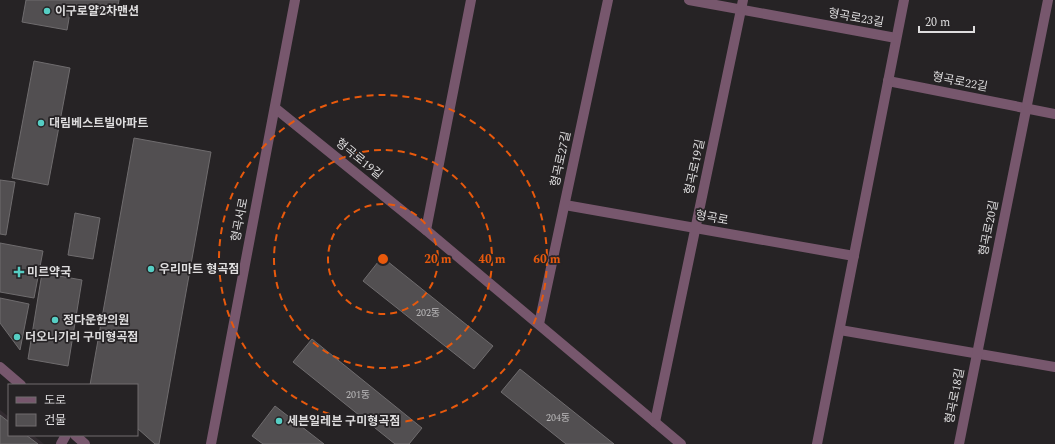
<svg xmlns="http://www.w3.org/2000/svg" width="1055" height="444" font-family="Spectral,'Noto Sans KR',serif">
<rect width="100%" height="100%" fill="#262325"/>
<!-- built -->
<path fill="#322b30" d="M0 410 9 417V435H33L44 444H0Z"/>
<!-- building -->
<g fill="#524f51" stroke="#6f6c6e">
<path d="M26 0H119L116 16 71 7 67 30 22 22Z"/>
<path d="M34 61 70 68 48 185 12 178Z"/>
<path d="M134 138 211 152 159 444H155L137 428V385H90Z"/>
<path d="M0 180 15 182 6 235 0 234Z"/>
<path d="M75 213 100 218 93 259 68 255Z"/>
<path d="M0 243 43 251 34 298 0 292Z"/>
<path d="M382 257 493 346 474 369 363 281Z"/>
<path d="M42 273 82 280 68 366 28 359Z"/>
<path d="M0 298 29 304 20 350 0 323Z"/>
<path d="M312 339 422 428 409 444H395L293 362Z"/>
<path d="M520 369 614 444H566L501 392Z"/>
<path d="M275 406 324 444H263L252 436Z"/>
<path d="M0 415 9 422V435H26L38 444H0Z"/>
</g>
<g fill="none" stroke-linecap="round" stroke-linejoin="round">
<!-- minor -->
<g stroke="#77576d" stroke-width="10">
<path d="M689 0 896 38"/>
<path d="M888 81 1055 114"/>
<path d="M275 108 426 230 681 444"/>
<path d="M565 205 854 256"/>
<path d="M426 230 471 0"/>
<path d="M539 324 608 0"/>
<path d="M840 330 1055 367"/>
<path d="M0 367 21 385"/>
<path d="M655 422 743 0"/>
<path d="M75 435 85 444"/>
<path d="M61 444 66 435"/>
<path d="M211 444 295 0"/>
<path d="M817 444 904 0"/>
<path d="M959 444 1048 0"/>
</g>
</g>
<!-- distance rings -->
<g fill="none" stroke="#e8590c" stroke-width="2" stroke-dasharray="7 5">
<circle cx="383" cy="259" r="55"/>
<circle cx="383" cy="259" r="109"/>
<circle cx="383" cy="259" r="164"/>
</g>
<!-- markers -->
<g fill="#56cec4" stroke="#262325" stroke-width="1.5">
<circle cx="47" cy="11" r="4"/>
<circle cx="41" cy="123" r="4"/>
<circle cx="151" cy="269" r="4"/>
<path d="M17 266h4v4h4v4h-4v4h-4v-4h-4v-4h4z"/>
<circle cx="55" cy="320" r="4"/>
<circle cx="17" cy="337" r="4"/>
<circle cx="279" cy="421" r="4"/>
</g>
<g text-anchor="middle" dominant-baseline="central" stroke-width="3.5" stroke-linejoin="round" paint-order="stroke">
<!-- number labels -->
<g font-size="10" fill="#bbbabb">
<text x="428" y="313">202동</text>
<text x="358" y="395">201동</text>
<text x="558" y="418">204동</text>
</g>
<!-- poi labels -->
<g font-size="12" font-weight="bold" fill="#deddde" stroke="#262325" text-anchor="start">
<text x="55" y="11">이구로얄2차맨션</text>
<text x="49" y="123">대림베스트빌아파트</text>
<text x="159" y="269">우리마트 형곡점</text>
<text x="27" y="272">미르약국</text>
<text x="63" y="320">정다운한의원</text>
<text x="25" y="337">더오니기리 구미형곡점</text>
<text x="287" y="421">세븐일레븐 구미형곡점</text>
</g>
<!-- street labels -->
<g font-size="12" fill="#deddde" stroke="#262325">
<text transform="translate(856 18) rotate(10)">형곡로23길</text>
<text transform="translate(960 82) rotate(11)">형곡로22길</text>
<text transform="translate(359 159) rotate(39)">형곡로19길</text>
<text transform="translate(561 159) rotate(-78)">형곡로27길</text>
<text transform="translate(695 167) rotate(-78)">형곡로19길</text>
<text transform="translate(712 218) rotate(10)">형곡로</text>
<text transform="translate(240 220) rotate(-79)">형곡서로</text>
<text transform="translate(989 228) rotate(-79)">형곡로20길</text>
<text transform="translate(955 396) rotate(-79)">형곡로18길</text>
</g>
</g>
<circle cx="383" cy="259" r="6" fill="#e8590c" stroke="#262325" stroke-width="2"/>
<g font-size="12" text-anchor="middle" font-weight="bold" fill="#e8590c" stroke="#262325" stroke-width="3.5" stroke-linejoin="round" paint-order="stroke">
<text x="438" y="263">20 m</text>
<text x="492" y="263">40 m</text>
<text x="547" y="263">60 m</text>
</g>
<!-- legend -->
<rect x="8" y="384" width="130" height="52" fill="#262325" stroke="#706d6f"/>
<rect x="16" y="397" width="20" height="6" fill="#77576d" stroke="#706d6f"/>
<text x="44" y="404" font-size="12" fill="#deddde">도로</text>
<rect x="16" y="414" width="20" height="12" fill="#524f51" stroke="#706d6f"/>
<text x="44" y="424" font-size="12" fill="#deddde">건물</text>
<!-- scale -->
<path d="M919 26v6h55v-6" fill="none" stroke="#deddde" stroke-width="2"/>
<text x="925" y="26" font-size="12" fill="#deddde" stroke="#262325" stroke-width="3" paint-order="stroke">20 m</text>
</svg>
